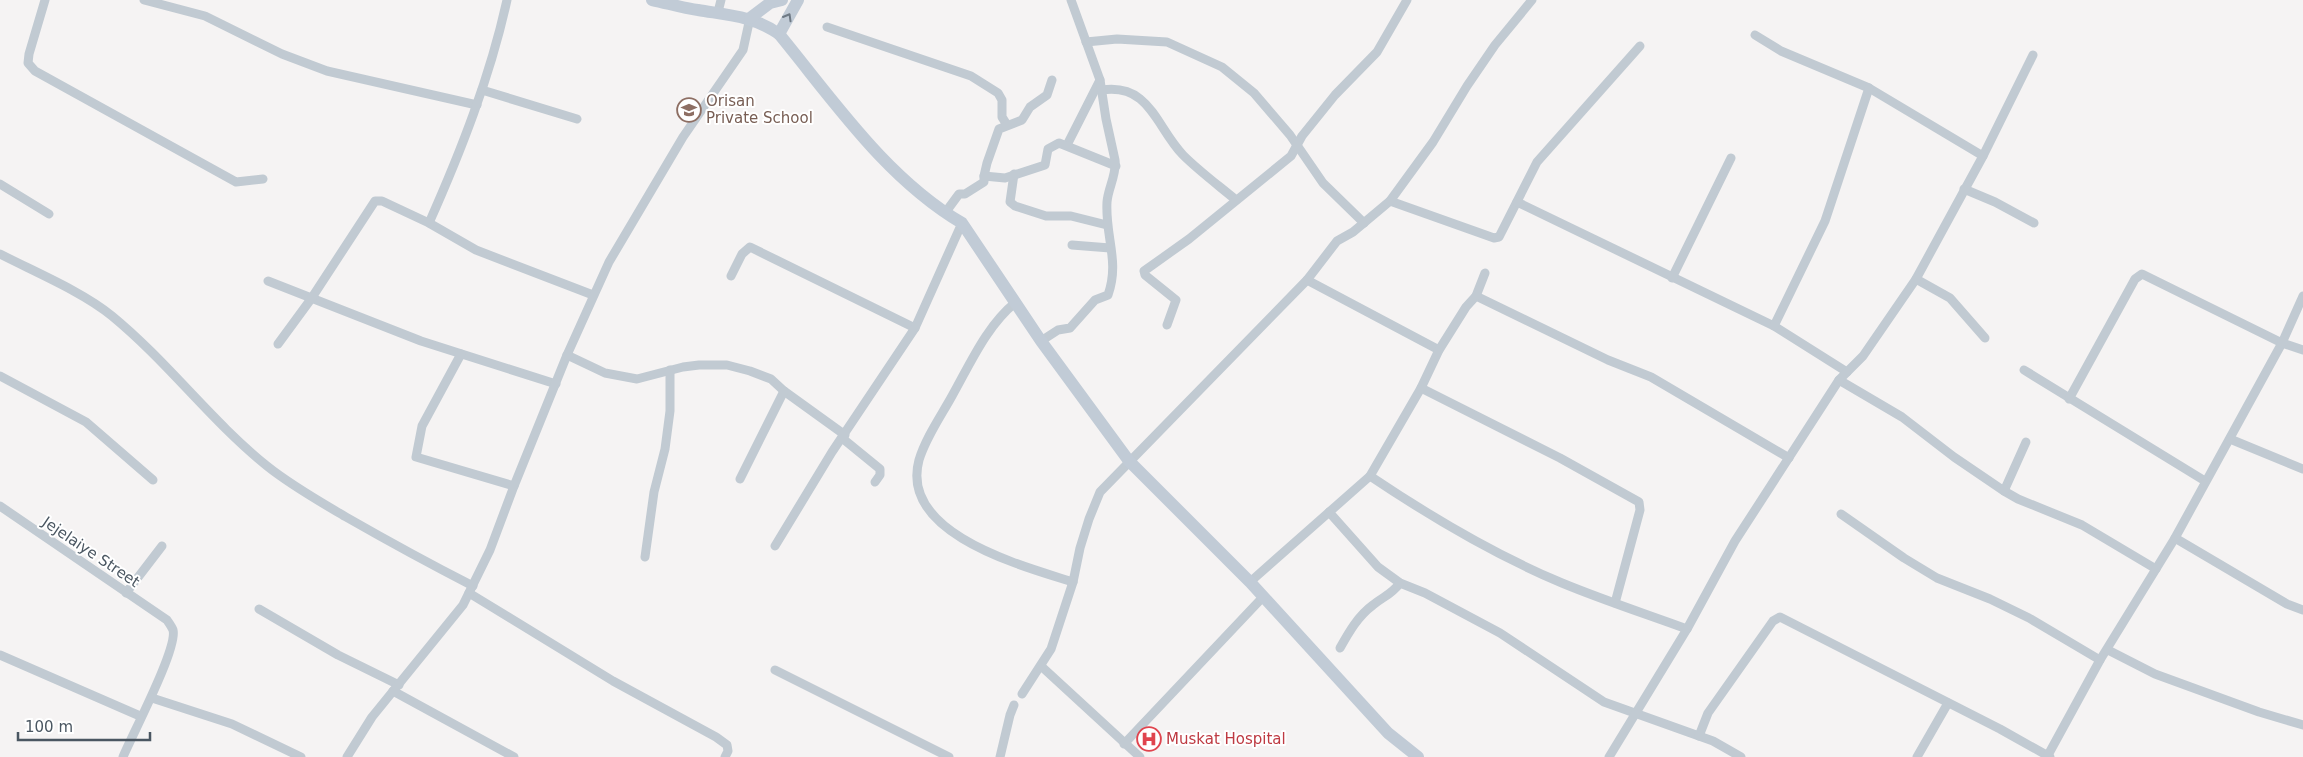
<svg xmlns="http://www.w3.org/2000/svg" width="2303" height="757" font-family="'DejaVu Sans',sans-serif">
<rect width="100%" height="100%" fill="#f5f3f3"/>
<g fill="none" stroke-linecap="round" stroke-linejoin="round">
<!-- street -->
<g stroke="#c1cad2" stroke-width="9">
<path d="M45 0 29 54 28 63 35 71 236 182 263 179"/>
<path d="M144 0 205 16 282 54 327 71 477 105"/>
<path d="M718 12 721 0"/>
<path d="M827 27 971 76 998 93 1002 100V117L1007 125"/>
<path d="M1755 35 1781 51 1869 88 1983 156"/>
<path d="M1086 42 1117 39 1167 42 1222 67 1254 93 1290 135 1323 183 1364 223"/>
<path d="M482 90 577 119"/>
<path d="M1102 90C1150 83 1156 127 1183 155 1199 171 1218 185 1236 200"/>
<path d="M1067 145 1100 80"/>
<path d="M1014 174 1010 202 1015 206 1046 216H1071L1107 225"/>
<path d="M984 176 987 163 999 129 1022 120 1030 107 1047 95 1052 80"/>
<path d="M0 184 49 214"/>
<path d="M1964 189 1995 202 2034 223"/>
<path d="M1390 201 1494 238 1499 237 1537 162 1640 46"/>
<path d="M1517 202 1774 326 1847 372"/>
<path d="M945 213 959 194H965L984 182V176L1005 178 1045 165 1048 149 1059 143 1116 166"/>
<path d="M429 223C461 151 490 77 507 0"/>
<path d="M1072 245 1110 248"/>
<path d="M0 254C35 272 83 292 112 316 168 362 211 421 267 466 292 486 319 501 346 517 388 541 430 564 473 586"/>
<path d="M731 276 742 254 750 247 915 328"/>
<path d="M1672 278 1731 158"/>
<path d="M1916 279 1950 298 1985 338"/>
<path d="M1307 280 1439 350"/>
<path d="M268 281 421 341 556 384"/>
<path d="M1476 296 1608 360 1651 377 1789 458"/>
<path d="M1016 302C987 325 970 364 952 396 941 416 926 437 919 460 899 534 1023 566 1073 582"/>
<path d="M1167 325 1176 300 1145 275 1144 271 1189 239 1291 156 1302 136 1335 95 1377 52 1407 0"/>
<path d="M1774 326 1825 221 1869 88"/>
<path d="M1041 341 1058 330 1070 328 1095 300 1108 295C1120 261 1105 237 1107 202 1108 188 1117 174 1115 160L1106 119 1100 80 1071 0"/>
<path d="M278 344 311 299 375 201H382L429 223 476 250 593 295"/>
<path d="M461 354 422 426 416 457 514 486"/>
<path d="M567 355 605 373 637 379 683 367 699 365H727L750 371 771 379 784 391 845 435"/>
<path d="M2024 370 2205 481"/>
<path d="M0 376 86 422 153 480"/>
<path d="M1839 380 1902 417 1954 457 2004 491 2018 499 2082 525 2156 569"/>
<path d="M1421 388 1560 458 1639 502 1640 510 1615 603"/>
<path d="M2069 399 2135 279 2142 274 2282 343 2303 350"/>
<path d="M842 438 880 469V475L875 482"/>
<path d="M2230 439 2303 469"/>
<path d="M1370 476C1431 517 1495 555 1562 583 1603 600 1646 614 1687 629"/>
<path d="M740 479 784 391"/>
<path d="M2004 491 2026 442"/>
<path d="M0 506 167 620C169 623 172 627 173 630 178 648 132 735 123 757"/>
<path d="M1329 512 1378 567 1400 583 1425 593 1500 633 1604 702 1699 736"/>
<path d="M1841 514 1904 558 1937 578 1990 599 2029 618 2100 660"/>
<path d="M2175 538 2287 604 2303 610"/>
<path d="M775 546 832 452 915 328 962 223"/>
<path d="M645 557 654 492 665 449 670 411V370"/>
<path d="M1250 582 1370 476 1421 388 1439 350 1466 307 1476 296 1485 273"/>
<path d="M126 593 162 546"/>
<path d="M469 593 613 681 716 737 727 745 728 751 725 757"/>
<path d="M259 609 338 655 399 685"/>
<path d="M1340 648C1349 632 1358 616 1373 605 1384 596 1391 595 1400 583"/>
<path d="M2108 650 2155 674 2259 712 2303 725"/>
<path d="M0 655 140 716"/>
<path d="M1041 666 1140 757"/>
<path d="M775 670 949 757"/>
<path d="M393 691 514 757"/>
<path d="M1022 694 1051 649 1073 582 1080 548 1089 519 1100 492 1307 280 1337 241 1353 232 1390 201 1433 142 1467 86 1495 45 1532 0"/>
<path d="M152 698 232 724 301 757"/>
<path d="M1124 744 1263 597"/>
<path d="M347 757 372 717 463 605 490 550 514 486 567 355 609 262 683 137 743 50 750 18"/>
<path d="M1000 757 1010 715 1014 705"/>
<path d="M1609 757 1687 629 1735 541 1768 490 1839 380 1863 356 1916 279 1983 156 2033 55"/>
<path d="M1741 757 1713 741 1699 736 1708 713 1773 621 1780 617 2000 729 2050 757"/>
<path d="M1917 757 1948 703"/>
<path d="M2047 757 2100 660 2175 538 2282 343 2303 296"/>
</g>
<!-- secondary -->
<g stroke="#c1cbd6" stroke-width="12">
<path d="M652 0C667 3 682 8 698 10 727 15 754 16 779 34 834 101 886 178 962 223L1041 341 1129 461 1250 582 1388 733 1418 757"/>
<path d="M750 18 770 3 782 0"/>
<path d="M779 34 798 0"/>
</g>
</g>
<!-- one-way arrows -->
<defs><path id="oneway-chevron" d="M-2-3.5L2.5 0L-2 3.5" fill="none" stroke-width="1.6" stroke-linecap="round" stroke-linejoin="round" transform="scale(1.25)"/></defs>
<use stroke="#6e7984" href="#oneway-chevron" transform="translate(788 17) rotate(-60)"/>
<!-- icons -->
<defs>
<g id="school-ring" transform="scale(1.25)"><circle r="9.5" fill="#fff" stroke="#8d6e63" stroke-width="1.5"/><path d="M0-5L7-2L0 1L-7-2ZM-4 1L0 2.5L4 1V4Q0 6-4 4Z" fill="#8d6e63"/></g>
<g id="hospital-ring" transform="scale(1.25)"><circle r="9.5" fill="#fff" stroke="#e0444e" stroke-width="1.5"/><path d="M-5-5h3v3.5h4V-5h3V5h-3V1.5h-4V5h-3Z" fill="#e0444e"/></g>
</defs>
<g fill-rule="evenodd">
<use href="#school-ring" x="689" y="110"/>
<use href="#hospital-ring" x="1149" y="739"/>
</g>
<g text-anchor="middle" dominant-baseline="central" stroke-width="4" stroke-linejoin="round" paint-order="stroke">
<!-- education labels -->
<g font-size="15" fill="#785e54" stroke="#fff" text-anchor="start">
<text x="706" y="101">Orisan<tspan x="706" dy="17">Private School</tspan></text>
</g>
<!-- street labels -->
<g font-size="15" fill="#4a5661" stroke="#fff">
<text transform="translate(91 552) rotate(34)">Jejelaiye Street</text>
</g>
<!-- health labels -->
<g font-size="15" fill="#be3a42" stroke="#fff" text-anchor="start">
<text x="1166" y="739">Muskat Hospital</text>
</g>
</g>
<!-- scale -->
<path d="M18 732v8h132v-8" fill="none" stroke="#4a5661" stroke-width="2.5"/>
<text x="25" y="732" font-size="15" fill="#4a5661" stroke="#ffffff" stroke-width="4" paint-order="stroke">100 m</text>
</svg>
